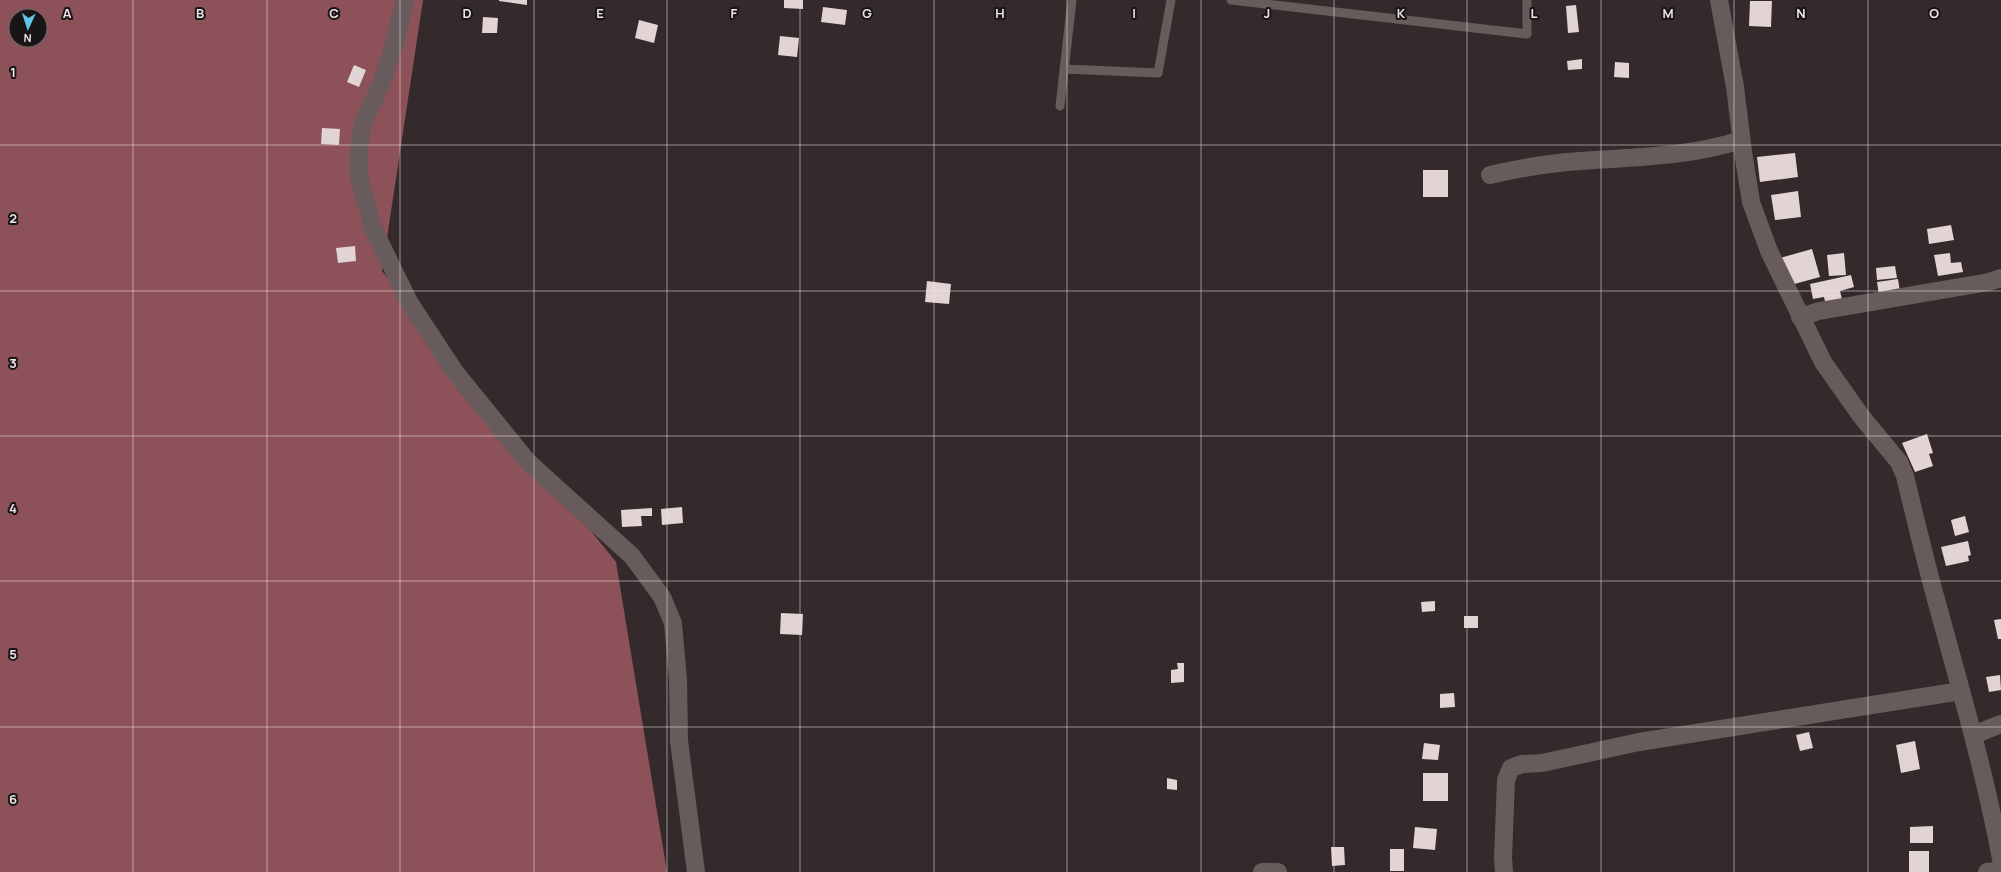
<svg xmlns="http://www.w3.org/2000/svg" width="2001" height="872" font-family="Manrope,sans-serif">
<rect width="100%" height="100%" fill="#352a2b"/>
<!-- forest -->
<path fill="#8d515a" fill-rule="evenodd" d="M0 0H423L382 271 616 562 667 872H0ZM16 16H40V40H16Z"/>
<!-- building -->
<g fill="#e2d3d4">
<path d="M499 0H527V5L499 1Z"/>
<path d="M784 0H803V9L784 8Z"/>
<path d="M1750 1H1772L1771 27 1749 26Z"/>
<path d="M1576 5 1579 32 1568 33 1566 6Z"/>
<path d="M823 7 847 10 845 25 821 22Z"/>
<path d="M483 17 498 18 497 33H482Z"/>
<path d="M639 20 658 25 654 43 635 38Z"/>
<path d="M780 36 799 38 797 57 778 55Z"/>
<path d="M1582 59V69L1568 70 1567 61Z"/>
<path d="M1615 62 1629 63V78L1614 77Z"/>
<path d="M354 65 366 70 359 87 347 82Z"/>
<path d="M322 128 340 129 339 145 321 144Z"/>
<path d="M1795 153 1798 177 1760 182 1757 157Z"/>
<rect x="1423" y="170" width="25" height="27"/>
<path d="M1798 191 1801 217 1775 220 1771 195Z"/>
<path d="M1951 225 1954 240 1929 244 1927 229Z"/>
<path d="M355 246 356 261 338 263 336 248Z"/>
<path d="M1812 249 1820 277 1787 286 1780 258Z"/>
<path d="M1844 253 1846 275 1829 276 1827 255Z"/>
<path d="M1950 253 1951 263 1961 262 1963 272 1938 276 1934 255Z"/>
<path d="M1895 266 1897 278 1877 280 1876 268Z"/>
<path d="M1851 275 1854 287 1840 291 1843 303 1826 306 1824 297 1813 299 1810 284Z"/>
<path d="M1898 279 1900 292 1879 295 1877 282Z"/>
<path d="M927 281 951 284 949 304 925 302Z"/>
<path d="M1927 434 1933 453 1929 454 1933 466 1915 472 1902 443Z"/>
<path d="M682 507 683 523 662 525 661 509Z"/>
<path d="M652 508V516H641L642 526 622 527 621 510Z"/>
<path d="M1965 516 1969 532 1955 536 1951 520Z"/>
<path d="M1968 541 1971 555 1968 556 1969 561 1946 566 1941 547Z"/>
<path d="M1435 601V611L1422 612 1421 602Z"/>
<path d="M781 613 803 614 802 635 780 634Z"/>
<rect x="1464" y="616" width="14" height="12"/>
<path d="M2001 619V639H1998L1994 620Z"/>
<path d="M1177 663H1184V682L1171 683V670L1178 669Z"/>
<path d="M2000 675 2001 690 1989 692 1986 677Z"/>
<path d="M1454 693 1455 707 1440 708V694Z"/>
<path d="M1809 732 1813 748 1800 751 1796 735Z"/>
<path d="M1915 741 1920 769 1901 773 1896 745Z"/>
<path d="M1424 743 1440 745 1438 760 1422 759Z"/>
<rect x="1423" y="773" width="25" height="28"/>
<path d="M1167 778 1177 780V790L1167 789Z"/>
<path d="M1933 826V843H1910V827Z"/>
<path d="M1415 827 1437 829 1435 850 1413 848Z"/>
<path d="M1331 847H1344L1345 865 1332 866Z"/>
<rect x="1390" y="849" width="14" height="22"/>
<rect x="1909" y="851" width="20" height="21"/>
</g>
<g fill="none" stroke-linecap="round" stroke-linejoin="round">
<!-- service -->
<g stroke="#685b5c" stroke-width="9">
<path d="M1231 0 1527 34V0"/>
<path d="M1064 69 1158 73 1171 0"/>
<path d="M1060 106 1072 0"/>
</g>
<!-- minor -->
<g stroke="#685b5c" stroke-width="18">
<path d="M405 0 395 42 382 82 363 124 359 148V177L373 228 409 302 455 372 528 462 632 556 662 597 673 623 678 680 679 741 696 872"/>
<path d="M1719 0 1735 87 1743 152 1751 202 1769 251 1823 362 1861 416 1899 462 1905 476C1915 518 1925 560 1937 603 1960 688 1985 772 2001 859"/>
<path d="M1490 175C1520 168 1550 163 1581 161 1635 157 1689 157 1741 140"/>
<path d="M1800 317 1819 311 1989 282 2001 278"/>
<path d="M1973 735 2001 724"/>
<path d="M1262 872H1278"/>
<path d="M1504 872 1503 858 1506 780 1511 768 1522 764 1542 763 1639 742 1961 691"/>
<path d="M1987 872 1996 871 2001 868"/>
</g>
</g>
<!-- grid -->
<path fill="none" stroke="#ece5e5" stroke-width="1" stroke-opacity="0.55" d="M133 0V872M267 0V872M400 0V872M534 0V872M667 0V872M800 0V872M934 0V872M1067 0V872M1201 0V872M1334 0V872M1467 0V872M1601 0V872M1734 0V872M1868 0V872M0 145H2001M0 291H2001M0 436H2001M0 581H2001M0 727H2001"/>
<g font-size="13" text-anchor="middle" font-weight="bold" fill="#ece5e5" stroke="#191415" stroke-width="4" stroke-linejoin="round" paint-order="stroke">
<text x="67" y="18">A</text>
<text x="200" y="18">B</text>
<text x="334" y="18">C</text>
<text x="467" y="18">D</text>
<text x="600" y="18">E</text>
<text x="734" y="18">F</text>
<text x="867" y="18">G</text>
<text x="1000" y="18">H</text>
<text x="1134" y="18">I</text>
<text x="1267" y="18">J</text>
<text x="1401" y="18">K</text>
<text x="1534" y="18">L</text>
<text x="1668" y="18">M</text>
<text x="1801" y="18">N</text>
<text x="1934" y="18">O</text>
<text x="13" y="77">1</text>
<text x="13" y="223">2</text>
<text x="13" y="368">3</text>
<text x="13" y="513">4</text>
<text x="13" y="659">5</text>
<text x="13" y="804">6</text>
</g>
<!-- north arrow -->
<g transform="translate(28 28) rotate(183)"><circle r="19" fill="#191415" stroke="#6d6868"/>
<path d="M0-3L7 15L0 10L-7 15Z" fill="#5cc7e8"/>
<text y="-6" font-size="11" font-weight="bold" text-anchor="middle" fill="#ece5e5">N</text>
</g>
</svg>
